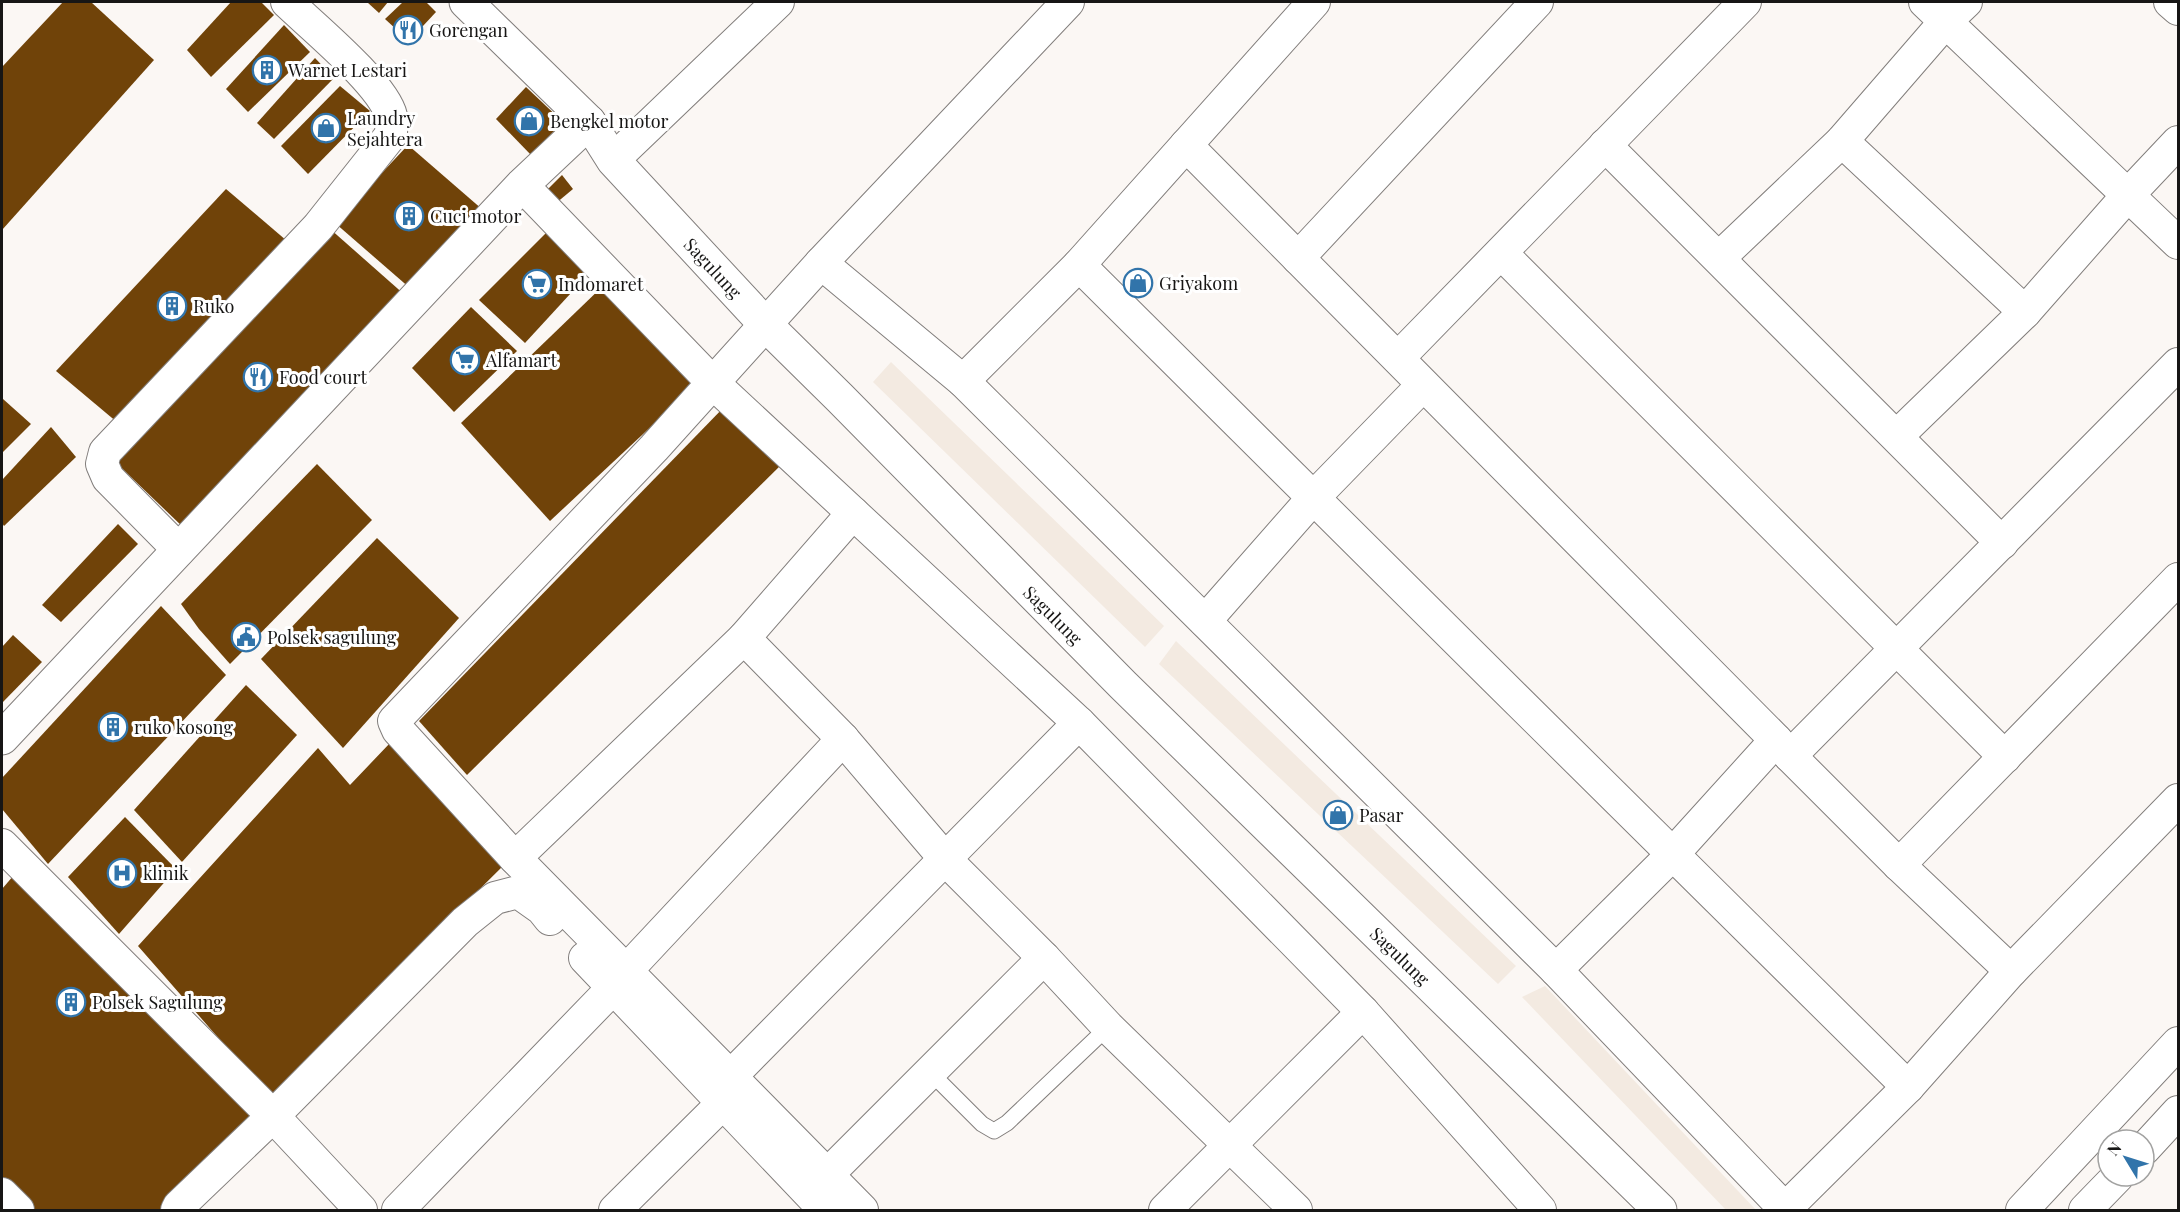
<svg xmlns="http://www.w3.org/2000/svg" width="2180" height="1212" font-family="'Playfair Display',serif">
<rect width="100%" height="100%" fill="#fbf7f4"/>
<!-- built -->
<g fill="#f3eae1">
<path d="M891 362 1164 626 1145 647 873 382Z"/>
<path d="M1176 641 1516 966 1498 984 1159 664Z"/>
<path d="M1545 986 1756 1210H1726L1522 997Z"/>
</g>
<!-- building -->
<g fill="#704309">
<path d="M63 2H91L154 60 2 230V67Z"/>
<path d="M231 2H261L274 15 211 77 187 50Z"/>
<path d="M367 2H388L379 13Z"/>
<path d="M403 2H426L436 12 409 41 385 19Z"/>
<path d="M284 25 310 52 248 112 226 89Z"/>
<path d="M315 58 334 78 274 139 257 123Z"/>
<path d="M340 86 370 111 308 174 281 146Z"/>
<path d="M526 87 563 122 531 155 496 119Z"/>
<path d="M408 145 483 210 411 289 335 223Z"/>
<path d="M562 175 573 189 555 204 544 193Z"/>
<path d="M226 189 287 241 118 423 56 371Z"/>
<path d="M554 225 594 268 525 343 479 300Z"/>
<path d="M329 228 406 296 185 529 110 457Z"/>
<path d="M606 283 702 379 550 521 461 423Z"/>
<path d="M471 307 517 351 454 412 412 368Z"/>
<path d="M3 399 31 424 2 453V401Z"/>
<path d="M727 404 784 462 467 775 419 721Z"/>
<path d="M51 427 76 457 4 526 2 523V480Z"/>
<path d="M317 464 372 520 230 664 199 629 181 604Z"/>
<path d="M118 524 138 544 61 622 42 605Z"/>
<path d="M377 538 459 618 343 748 261 659Z"/>
<path d="M161 606 226 675 48 864 2 809V778Z"/>
<path d="M13 635 42 662 2 703V647Z"/>
<path d="M246 685 297 735 182 862 134 810Z"/>
<path d="M390 743 505 864 270 1097 138 946 318 748 350 785Z"/>
<path d="M125 817 176 869 119 934 68 877Z"/>
<path d="M14 875 254 1115 162 1210H34L2 1176V889Z"/>
</g>
<g fill="none" stroke-linecap="round" stroke-linejoin="round">
<!-- lane casing -->
<g stroke="#827e7c" stroke-width="17">
<path id="lane" d="M929 1071 982 1124 994 1131 1007 1123 1108 1027"/>
</g>
<!-- street casing -->
<g stroke="#827e7c" stroke-width="34">
<g id="street">
<path d="M1925 2 2178 243"/>
<path d="M2170 2 2178 9"/>
<path d="M1842 141 2025 312"/>
<path d="M1186 145 1776 740 1790 756 1899 865 2011 971"/>
<path d="M1605 145 2002 543"/>
<path d="M613 160 778 2"/>
<path d="M522 185 713 383 1079 723 1363 1012 1540 1210"/>
<path d="M1501 253 2005 757"/>
<path d="M1298 258 1537 2"/>
<path d="M1719 258 1842 141 1946 21 1966 2"/>
<path d="M821 263 963 381 1556 970 1786 1210"/>
<path d="M1079 265C1356 538 1630 815 1908 1087"/>
<path d="M1398 358 1745 2"/>
<path d="M963 381 1079 265 1314 2"/>
<path d="M1897 436 2025 312 2128 195 2178 142"/>
<path d="M179 550 108 478 102 464 105 452 318 227 391 135C391 129 392 122 391 116 384 85 312 26 287 2"/>
<path d="M1205 621 1314 497 1423 385"/>
<path d="M744 638 843 739 946 860 1044 958 1108 1027 1296 1210"/>
<path d="M1790 756 2178 364"/>
<path d="M2 845 273 1116 361 1210"/>
<path d="M515 858 744 638 853 513"/>
<path d="M1899 865 2178 579"/>
<path d="M585 958 825 1210"/>
<path d="M1556 970 1671 856 1776 740"/>
<path d="M626 971 843 739"/>
<path d="M730 1077 1079 723"/>
<path d="M2144 1149 2178 1112"/>
<path d="M827 1175 1044 958"/>
<path d="M2 1194 18 1210"/>
<path d="M1785 1209 1908 1087 2011 971 2178 800"/>
<path d="M177 1210 179 1206 273 1116 465 922 495 898 518 892 542 909 550 919"/>
<path d="M398 1210 612 989"/>
<path d="M615 1210 723 1103"/>
<path d="M862 1210 515 858 398 730 394 721 654 448 821 263 1068 2"/>
<path d="M1165 1210 1363 1012"/>
<path d="M2022 1210 2178 1043"/>
<path d="M2085 1210 2118 1176"/>
</g>
</g>
<!-- secondary casing -->
<g stroke="#827e7c" stroke-width="35">
<g id="secondary">
<path d="M466 2 589 122 613 160 766 325 840 398 1123 685 1660 1210"/>
<path d="M2 738 522 185 589 122"/>
</g>
</g>
<!-- lane -->
<use href="#lane" stroke="#fff" stroke-width="15"/>
<!-- street -->
<use href="#street" stroke="#fff" stroke-width="32"/>
<!-- secondary -->
<use href="#secondary" stroke="#fff" stroke-width="33"/>
</g>
<!-- icons -->
<defs>
<g id="restaurant-ring" transform="scale(1.5)"><circle r="9.5" fill="#fff" stroke="#3174aa" stroke-width="1.5"/><path d="M-5-6h1v4h1v-4h1v4h1v-4h1v5L-1.5 .5V6h-2V.5L-5-1ZM5-6V6H3V1.5H1.5Q1.5-4 5-6Z" fill="#3174aa"/></g>
<g id="building-ring" transform="scale(1.5)"><circle r="9.5" fill="#fff" stroke="#3174aa" stroke-width="1.5"/><path d="M-4-6H4V6H1V3H-1V6H-4ZM-2.5-4.3h1.7v1.8h-1.7ZM.8-4.3h1.7v1.8H.8ZM-2.5-1h1.7V.8h-1.7ZM.8-1h1.7V.8H.8Z" fill="#3174aa"/></g>
<g id="shop-ring" transform="scale(1.5)"><circle r="9.5" fill="#fff" stroke="#3174aa" stroke-width="1.5"/><path d="M-5-2.5h2.3a2.7 3.5 0 0 1 5.4 0H5L5.5 6h-11ZM-1.5-2.5h3a1.5 2.3 0 0 0-3 0Z" fill="#3174aa"/></g>
<g id="supermarket-ring" transform="scale(1.5)"><circle r="9.5" fill="#fff" stroke="#3174aa" stroke-width="1.5"/><path d="M-6-5.5h2.5l.6 2H6L4.5 2H-2.5L-4.4-4H-6ZM-1.5 3.2a1.3 1.3 0 1 0 .1 0ZM3 3.2a1.3 1.3 0 1 0 .1 0Z" fill="#3174aa"/></g>
<g id="civic-ring" transform="scale(1.5)"><circle r="9.5" fill="#fff" stroke="#3174aa" stroke-width="1.5"/><path d="M-.6-6.5H3V-4.5H.6V-3L4-1V1h2V6H-6V1h2V-1L-.6-3ZM-1.2 2.5V6h2.4V2.5Z" fill="#3174aa"/></g>
<g id="hospital-ring" transform="scale(1.5)"><circle r="9.5" fill="#fff" stroke="#3174aa" stroke-width="1.5"/><path d="M-5-5h3v3.5h4V-5h3V5h-3V1.5h-4V5h-3Z" fill="#3174aa"/></g>
</defs>
<g fill-rule="evenodd">
<use href="#restaurant-ring" x="408" y="30"/>
<use href="#building-ring" x="267" y="70"/>
<use href="#shop-ring" x="529" y="121"/>
<use href="#shop-ring" x="326" y="128"/>
<use href="#building-ring" x="409" y="216"/>
<use href="#shop-ring" x="1138" y="283"/>
<use href="#supermarket-ring" x="537" y="284"/>
<use href="#building-ring" x="172" y="306"/>
<use href="#supermarket-ring" x="465" y="360"/>
<use href="#restaurant-ring" x="258" y="377"/>
<use href="#civic-ring" x="246" y="637"/>
<use href="#building-ring" x="113" y="727"/>
<use href="#shop-ring" x="1338" y="815"/>
<use href="#hospital-ring" x="122" y="873"/>
<use href="#building-ring" x="71" y="1002"/>
</g>
<g text-anchor="middle" dominant-baseline="central" stroke-width="6" stroke-linejoin="round" paint-order="stroke">
<!-- poi labels -->
<g font-size="18" fill="#171615" stroke="#fff" text-anchor="start">
<text x="429" y="30">Gorengan</text>
<text x="288" y="70">Warnet Lestari</text>
<text x="347" y="118">Laundry<tspan x="347" dy="21">Sejahtera</tspan></text>
<text x="550" y="121">Bengkel motor</text>
<text x="430" y="216">Cuci motor</text>
<text x="1159" y="283">Griyakom</text>
<text x="558" y="284">Indomaret</text>
<text x="193" y="306">Ruko</text>
<text x="486" y="360">Alfamart</text>
<text x="279" y="377">Food court</text>
<text x="267" y="637">Polsek sagulung</text>
<text x="134" y="727">ruko kosong</text>
<text x="1359" y="815">Pasar</text>
<text x="143" y="873">klinik</text>
<text x="92" y="1002">Polsek Sagulung</text>
</g>
<!-- street labels -->
<g font-size="18" fill="#171615" stroke="#fff">
<text transform="translate(713 268) rotate(47)">Sagulung</text>
<text transform="translate(1053 615) rotate(45)">Sagulung</text>
<text transform="translate(1400 956) rotate(44)">Sagulung</text>
</g>
</g>
<!-- border -->
<rect width="2180" height="1212" fill="none" stroke="#171615" stroke-width="6"/>
<!-- north arrow -->
<g transform="translate(2126 1158) rotate(308)"><circle r="28" fill="#ffffff" stroke="#a2a2a1" stroke-width="1.5"/>
<path d="M0-4.5L10 22L0 15L-10 22Z" fill="#3174aa"/>
<text y="-9" font-size="16" font-weight="bold" text-anchor="middle" fill="#171615">N</text>
</g>
</svg>
